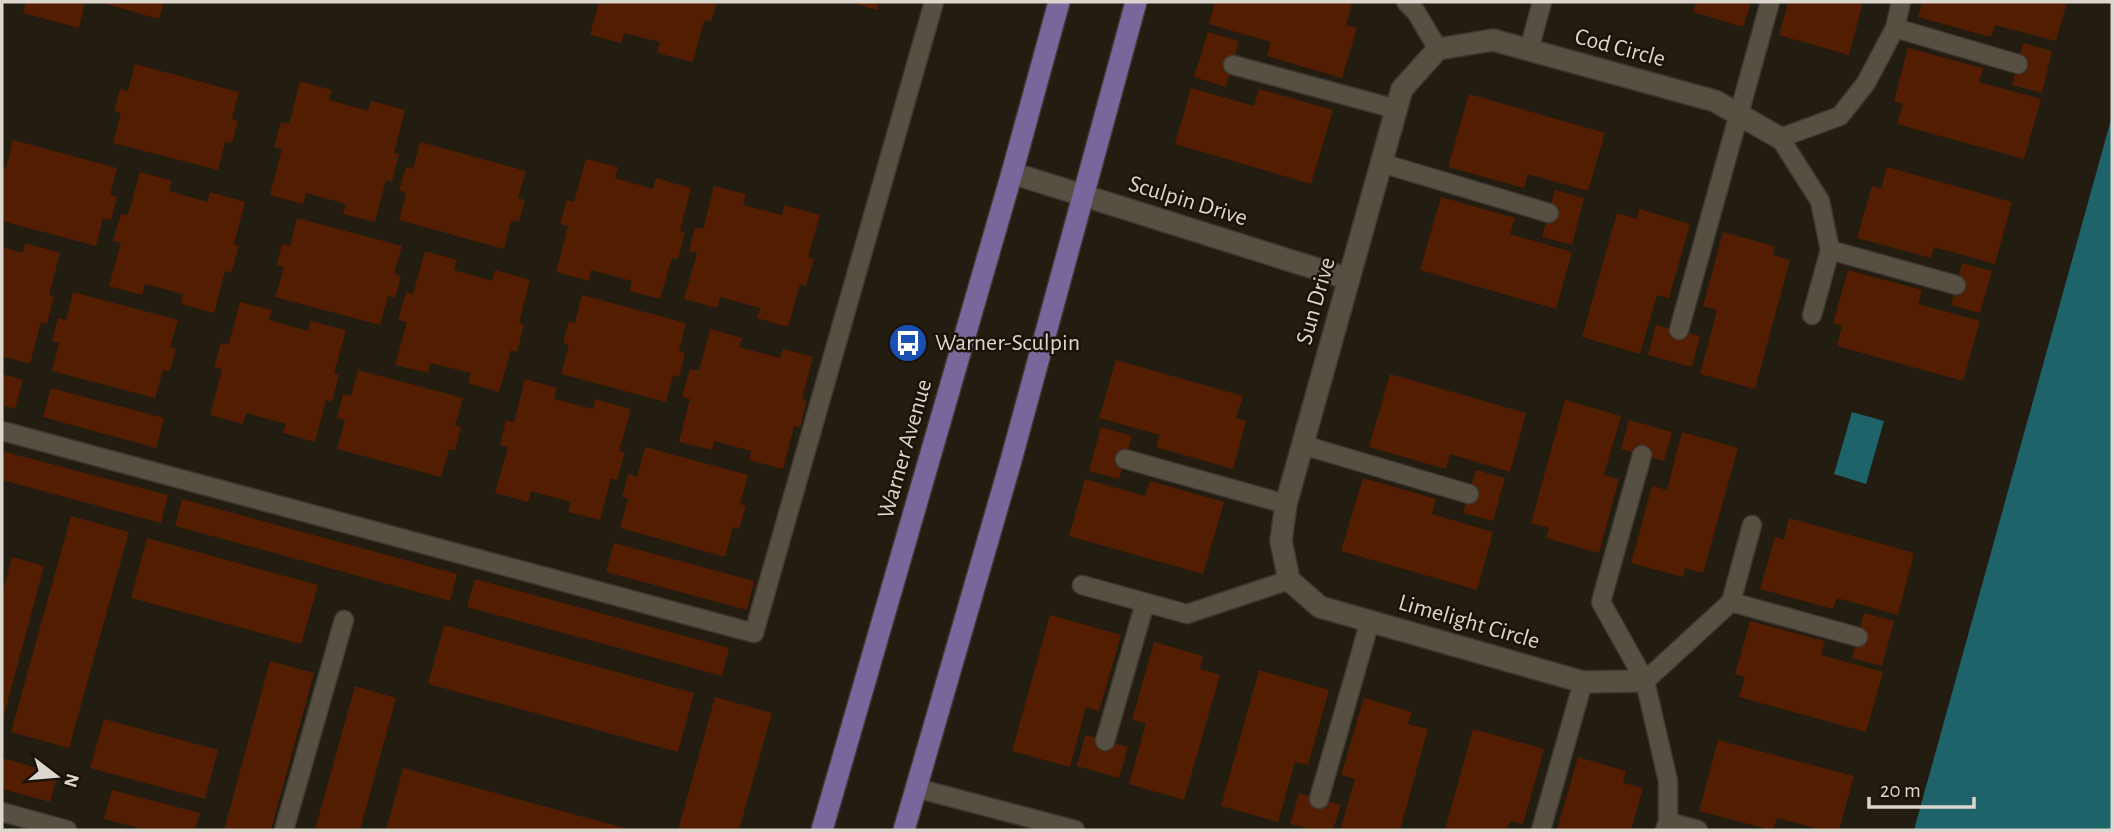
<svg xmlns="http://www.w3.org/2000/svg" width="2114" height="832" font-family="'Alegreya Sans',sans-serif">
<rect width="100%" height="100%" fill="#231c11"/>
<!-- water -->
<g fill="#1e626a">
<path d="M2112 116V830H1914Z"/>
<path d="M1852 412 1884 421 1866 484 1834 474Z"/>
</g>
<!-- building -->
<g fill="#531d02">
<path d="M26 2H85L79 28 23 13Z"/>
<path d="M99 2H164L159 19Z"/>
<path d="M599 2H717L711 22 704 20 693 62 657 53 660 42 624 33 621 43 590 35Z"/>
<path d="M850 2H879L877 10Z"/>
<path d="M1215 2H1345L1352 4 1346 25 1357 28 1342 78 1267 56 1271 42 1209 24Z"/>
<path d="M1696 2H1751L1743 27 1693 12Z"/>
<path d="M1788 2H1863L1849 55 1779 35Z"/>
<path d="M1922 2H2067L2056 41 1995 25 1991 37 1918 17Z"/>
<path d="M1208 32 1239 41 1226 87 1194 77Z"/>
<path d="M2023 43 2052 51 2042 93 2012 85Z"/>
<path d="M1908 48 1983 68 1979 82 2041 99 2024 159 1897 124 1903 104 1894 101Z"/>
<path d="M135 64 239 92 232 119 238 121 232 143 225 142 218 170 113 143 121 113 114 111 120 89 128 91Z"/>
<path d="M300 81 332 90 329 100 368 111 371 101 405 110 394 153 399 154 392 182 386 180 375 222 343 214 346 204 306 193 303 204 270 195 282 149 274 147 281 122 289 124Z"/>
<path d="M1191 88 1254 106 1259 89 1333 110 1311 184 1175 144Z"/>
<path d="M1469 94 1605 133 1588 191 1528 174 1524 188 1448 167Z"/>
<path d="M13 140 117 168 110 195 117 197 111 220 103 218 96 246 2 221V167L6 168Z"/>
<path d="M420 142 526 171 518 198 525 200 519 222 511 220 504 249 399 220 406 193 399 190 406 167 413 169Z"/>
<path d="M586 159 618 167 615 178 653 189 656 178 691 188 680 231 685 232 678 259 672 258 660 299 629 291 632 281 591 270 589 281 556 272 568 226 560 224 567 200 574 202Z"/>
<path d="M1887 167 2012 202 1995 264 1934 247 1931 258 1857 238 1872 186 1881 189Z"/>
<path d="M140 172 172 181 169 191 207 202 210 192 245 202 234 244 239 246 231 273 225 271 214 313 181 304 183 294 145 284 142 295 109 286 121 243 113 241 121 214 128 215Z"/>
<path d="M714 186 746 194 743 205 782 215 784 205 820 215 808 257 814 259 806 286 800 284 788 327 757 318 760 308 720 297 717 308 684 299 697 253 689 251 695 227 703 229Z"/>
<path d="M1555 190 1584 198 1572 245 1542 237Z"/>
<path d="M1441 197 1515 218 1510 234 1572 252 1556 309 1420 270Z"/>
<path d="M1639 209 1690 224 1669 298 1657 295 1640 354 1582 337 1617 213 1637 219Z"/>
<path d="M297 218 402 246 394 274 401 276 395 298 388 296 380 325 275 297 284 268 277 265 282 244 290 246Z"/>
<path d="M1723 232 1774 246 1773 255 1790 260 1755 389 1700 374 1717 310 1703 306Z"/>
<path d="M25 243 60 253 49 295 54 296 47 324 41 322 30 364 2 356V247L23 253Z"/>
<path d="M425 251 457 260 454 270 492 281 495 270 530 280 519 323 524 324 517 352 511 350 499 392 468 383 471 373 430 363 428 373 395 365 407 322 398 320 406 292 413 294Z"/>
<path d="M1962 263 1992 271 1980 313 1951 305Z"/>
<path d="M1848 270 1922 290 1918 304 1980 321 1963 381 1837 346 1842 326 1833 323Z"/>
<path d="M73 292 178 320 170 347 176 349 170 371 163 370 155 398 52 371 59 343 52 341 58 318 66 320Z"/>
<path d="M582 295 686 323 679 351 685 353 679 377 673 375 666 402 561 374 569 345 563 343 569 321 575 323Z"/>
<path d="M240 302 272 310 269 320 308 331 310 321 346 330 334 373 339 375 332 402 326 400 315 442 283 433 286 424 246 413 243 424 210 415 222 369 214 367 221 343 229 344Z"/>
<path d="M1656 325 1700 336 1692 367 1648 355Z"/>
<path d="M710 329 742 338 739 347 780 358 783 349 813 357 802 399 807 400 800 428 794 426 783 469 749 460 751 451 714 441 712 450 679 442 690 399 682 396 690 369 699 371Z"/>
<path d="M1116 360 1243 396 1236 418 1246 421 1233 469 1156 447 1160 435 1099 418Z"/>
<path d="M358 370 463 398 455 426 461 427 455 450 449 449 441 477 337 449 345 420 337 418 343 394 351 396Z"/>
<path d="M2 374 23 380 15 409 2 405Z"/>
<path d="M1390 374 1526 413 1510 472 1450 454 1446 469 1369 447Z"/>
<path d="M525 379 557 388 554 399 593 409 595 399 631 409 619 451 625 452 617 480 611 478 600 520 568 512 571 502 531 491 528 502 495 493 508 447 500 445 506 420 514 423Z"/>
<path d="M51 388 164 418 156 448 43 417Z"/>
<path d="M1565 400 1621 416 1604 475 1619 479 1599 553 1546 538 1549 528 1531 523Z"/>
<path d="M1629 420 1672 432 1664 461 1621 449Z"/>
<path d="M1101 427 1132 436 1119 479 1089 471Z"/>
<path d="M1682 432 1738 448 1703 573 1685 568 1683 577 1631 563 1652 486 1667 490Z"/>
<path d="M645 447 748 475 740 504 746 506 739 529 733 527 725 557 620 528 628 498 622 497 628 474 637 477Z"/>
<path d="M2 451 168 495 161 523 2 480Z"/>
<path d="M1476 470 1505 478 1493 521 1463 513Z"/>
<path d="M1363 478 1436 499 1432 514 1493 532 1477 590 1341 551Z"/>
<path d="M1085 479 1145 496 1150 481 1224 502 1203 574 1069 536Z"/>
<path d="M182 499 457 574 450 601 175 526Z"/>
<path d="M71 516 129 532 69 748 11 732Z"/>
<path d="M1789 518 1914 553 1898 615 1837 598 1833 609 1760 589 1775 537 1784 540Z"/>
<path d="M147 538 318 585 301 644 131 598Z"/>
<path d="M614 543 754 581 747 610 606 572Z"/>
<path d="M12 557 44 566 3 719 2 595Z"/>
<path d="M475 579 729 648 722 676 467 607Z"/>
<path d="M1864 613 1894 621 1882 666 1852 658Z"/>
<path d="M1050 615 1121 635 1099 711 1086 707 1070 767 1012 751Z"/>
<path d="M1750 621 1825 641 1821 655 1883 672 1866 732 1739 697 1745 677 1735 674Z"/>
<path d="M444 625 694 693 678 752 428 684Z"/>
<path d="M1154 642 1203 656 1200 669 1220 675 1184 800 1129 784 1146 723 1132 720Z"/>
<path d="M270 661 314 673 271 830H224Z"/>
<path d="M1259 670 1329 690 1308 765 1295 762 1278 822 1221 806Z"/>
<path d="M355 686 396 698 360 830H315Z"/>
<path d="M715 697 772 713 739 830H678Z"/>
<path d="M1364 698 1412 712 1408 724 1428 729 1400 830H1340L1355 779 1341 775Z"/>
<path d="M104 719 218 750 205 799 90 768Z"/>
<path d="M1473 729 1544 749 1523 824 1510 821 1507 830H1445Z"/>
<path d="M1085 735 1128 747 1119 778 1077 766Z"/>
<path d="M1718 740 1854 776 1839 830H1823L1777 818 1773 830H1771L1699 811Z"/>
<path d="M1578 757 1626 771 1623 783 1643 788 1631 830H1557Z"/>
<path d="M2 758 58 774 50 802 2 789Z"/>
<path d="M403 768 628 829V830H386Z"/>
<path d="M112 790 200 813 195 830H146L104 819Z"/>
<path d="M1299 793 1341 805 1333 830H1314L1290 824Z"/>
</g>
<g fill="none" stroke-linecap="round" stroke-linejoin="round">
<!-- lane casing -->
<g stroke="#3e3832" stroke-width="21">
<g id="lane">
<path d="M1406 2 1416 12 1438 49"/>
<path d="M1895 28 2018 64"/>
<path d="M1529 50 1542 2"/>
<path d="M1233 65 1396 109"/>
<path d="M1381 163 1549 213"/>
<path d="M1830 250 1956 285"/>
<path d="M1812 315 1830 250 1820 201 1780 138 1840 116 1866 83 1895 28 1901 2"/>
<path d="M1679 330 1770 2"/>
<path d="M2 431 754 633 934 2"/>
<path d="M1303 445 1469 494"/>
<path d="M1642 455 1601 602 1645 681 1668 781V822L1665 830"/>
<path d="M1125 459 1286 504"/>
<path d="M1082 585 1187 614 1289 580"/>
<path d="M1731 602 1858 637"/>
<path d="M1645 681 1731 602 1752 525"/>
<path d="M1105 741 1145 603"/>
<path d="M916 788 1075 830"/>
<path d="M1319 799 1370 621"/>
<path d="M2 812 67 830"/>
<path d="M1668 822 1698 830"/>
<path d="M284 830 344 620"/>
<path d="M1541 830 1583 682"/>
</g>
</g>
<!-- street casing -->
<g stroke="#3e3832" stroke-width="24">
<g id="street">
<path d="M1012 173 1349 279"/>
<path d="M1645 681 1583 682 1320 607 1289 580 1281 541 1286 504 1402 89 1438 49 1493 40 1715 101 1780 138"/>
</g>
</g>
<!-- primary casing -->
<g stroke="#3e3832" stroke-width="24">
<g id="primary">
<path d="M822 830 1012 173 1059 2"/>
<path d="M904 830 1010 464 1136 2"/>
</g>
</g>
<!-- lane -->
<use href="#lane" stroke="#574f42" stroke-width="18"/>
<!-- street -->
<use href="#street" stroke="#574f42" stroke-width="21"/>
<!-- primary -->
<use href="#primary" stroke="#79679c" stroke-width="21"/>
</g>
<!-- icons -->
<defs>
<g id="bus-disc" transform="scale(2.0125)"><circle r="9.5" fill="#1a4fb4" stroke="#1a1308"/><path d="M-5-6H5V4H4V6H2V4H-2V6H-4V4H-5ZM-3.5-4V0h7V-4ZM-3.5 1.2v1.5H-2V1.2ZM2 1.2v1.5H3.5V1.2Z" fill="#fff"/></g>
</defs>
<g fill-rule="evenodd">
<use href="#bus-disc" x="908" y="343"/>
</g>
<g text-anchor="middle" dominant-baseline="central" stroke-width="5" stroke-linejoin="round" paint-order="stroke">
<!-- street labels -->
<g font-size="24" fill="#dbd6ce" stroke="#1a1308">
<text transform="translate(1620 48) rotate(15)">Cod Circle</text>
<text transform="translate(1188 201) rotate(17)">Sculpin Drive</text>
<text transform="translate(1316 301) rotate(-74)">Sun Drive</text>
<text transform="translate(905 449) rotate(-74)">Warner Avenue</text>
<text transform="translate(1469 622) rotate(16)">Limelight Circle</text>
</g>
<!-- poi labels -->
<g font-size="24" fill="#dbd6ce" stroke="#1a1308" text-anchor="start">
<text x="935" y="343">Warner-Sculpin</text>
</g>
</g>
<!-- border -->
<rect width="2114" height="832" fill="none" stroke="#dbd6ce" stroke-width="7"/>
<!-- north arrow -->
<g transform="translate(56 776) rotate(106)" stroke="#1a1308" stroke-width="5" paint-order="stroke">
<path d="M0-5L12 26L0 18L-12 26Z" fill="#dbd6ce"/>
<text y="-10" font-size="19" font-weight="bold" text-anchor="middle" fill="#dbd6ce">N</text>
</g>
<!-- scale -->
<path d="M1869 797v10h105v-10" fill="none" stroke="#dbd6ce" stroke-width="3.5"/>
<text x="1880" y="797" font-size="21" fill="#dbd6ce" stroke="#1a1308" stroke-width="5" paint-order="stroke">20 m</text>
</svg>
